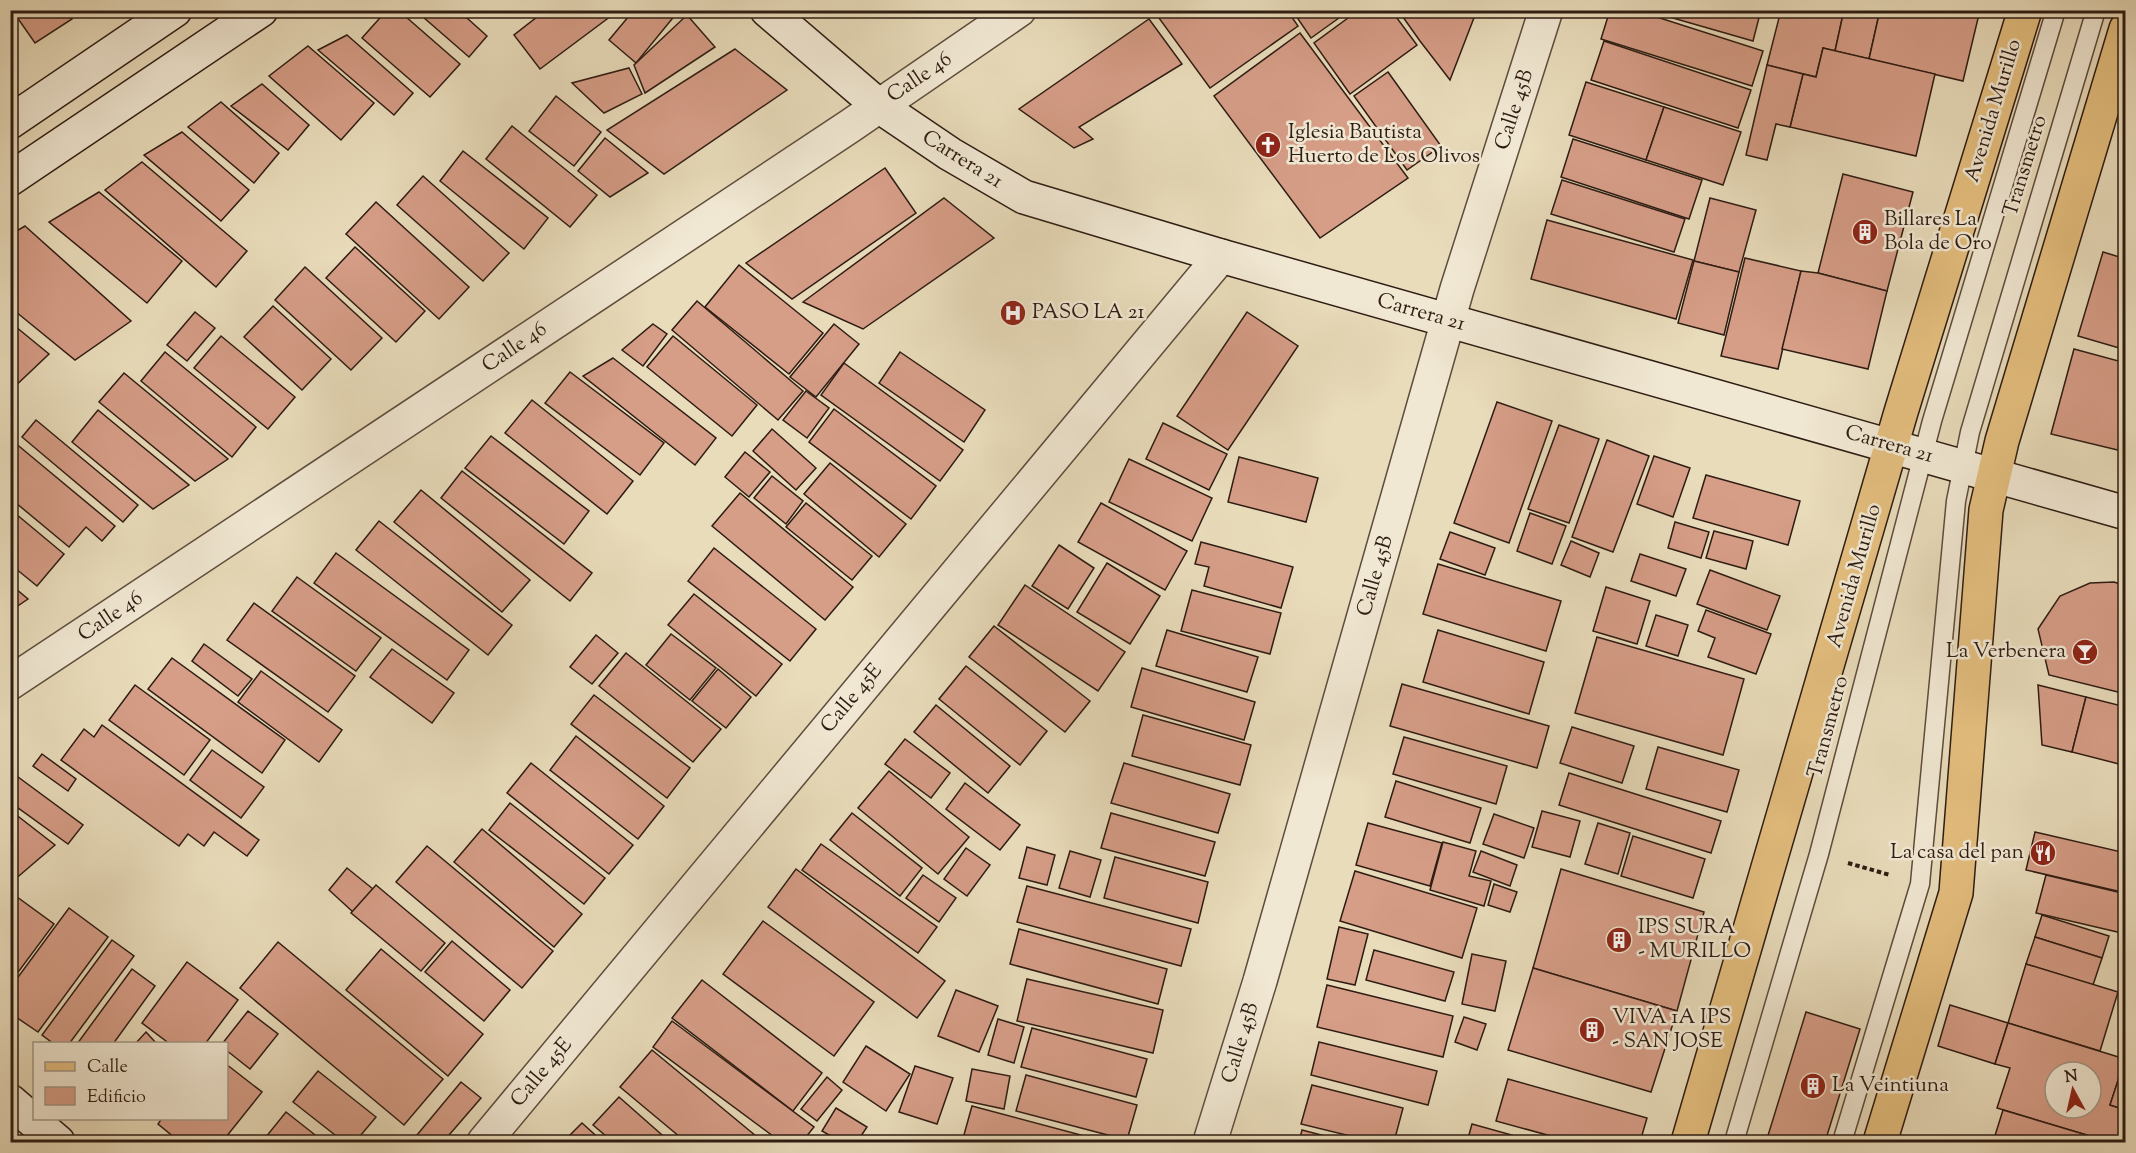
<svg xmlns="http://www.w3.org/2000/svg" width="2136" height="1153" font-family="'Sorts Mill Goudy',serif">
<rect width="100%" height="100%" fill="#e9dcbb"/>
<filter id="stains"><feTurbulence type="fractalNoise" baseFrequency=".00333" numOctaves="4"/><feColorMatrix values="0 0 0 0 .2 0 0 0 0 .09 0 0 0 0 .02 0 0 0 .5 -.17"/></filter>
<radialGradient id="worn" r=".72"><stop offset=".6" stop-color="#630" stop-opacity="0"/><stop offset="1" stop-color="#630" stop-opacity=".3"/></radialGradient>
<!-- building -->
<g fill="#d69d87" stroke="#2e1c13" stroke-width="1.5" fill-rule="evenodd">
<path d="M12 10H66L72 19 35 43Z"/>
<path d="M387 10H398L460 64 430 97 362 38Z"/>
<path d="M415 10H458L487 36 469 57Z"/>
<path d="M546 10H619L540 69 514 35Z"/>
<path d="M634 10H672L676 14 636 63 609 40Z"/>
<path d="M1161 10H1287L1298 26 1210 88 1156 14Z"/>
<path d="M1292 10H1350L1311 38Z"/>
<path d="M1359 10H1391L1417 45 1350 94 1314 43Z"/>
<path d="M1398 10H1477L1450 80 1420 41Z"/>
<path d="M1610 10H1635L1763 51 1752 86 1601 39Z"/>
<path d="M1645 10H1761L1753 41Z"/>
<path d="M1781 10H1844L1835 51 1823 48 1816 77 1767 65Z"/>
<path d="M1844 10H1880L1869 59 1835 51Z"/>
<path d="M1880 10H1980L1963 81 1869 59Z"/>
<path d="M687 15 715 47 645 93 634 65Z"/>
<path d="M1149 19 1182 64 1079 127 1093 139 1074 148 1019 109Z"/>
<path d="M1300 33 1408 178 1320 238 1214 96Z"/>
<path d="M347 35 413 93 394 115 318 50Z"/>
<path d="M1604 41 1751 90 1738 128 1591 80Z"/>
<path d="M308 46 374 103 341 140 269 76Z"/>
<path d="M1823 48 1935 74 1916 156 1790 127 1803 74 1816 77Z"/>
<path d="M735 49 787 90 664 174 607 130Z"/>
<path d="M1767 65 1803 74 1790 127 1776 124 1767 160 1746 155Z"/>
<path d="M629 68 642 94 604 113 572 83Z"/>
<path d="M1388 72 1441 146 1407 170 1354 96Z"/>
<path d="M1586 82 1664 107 1646 160 1569 135Z"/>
<path d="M262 84 309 125 288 150 231 106Z"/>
<path d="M556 96 601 132 574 166 529 131Z"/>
<path d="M221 102 279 153 254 183 188 127Z"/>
<path d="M1664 107 1741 132 1723 185 1646 160Z"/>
<path d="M512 126 597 195 570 227 486 159Z"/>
<path d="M182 132 249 190 221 221 144 155Z"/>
<path d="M605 138 648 173 610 197 578 171Z"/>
<path d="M1573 139 1702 180 1689 219 1561 177Z"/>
<path d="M463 151 548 218 524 249 440 181Z"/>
<path d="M142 162 247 251 216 287 105 190Z"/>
<path d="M885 168 916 213 792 299 746 263Z"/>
<path d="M1843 174 1913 192 1887 291 1818 273Z"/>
<path d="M423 176 509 253 483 281 397 205Z"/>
<path d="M1562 180 1685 219 1674 252 1551 214Z"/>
<path d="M99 192 182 261 147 303 49 222Z"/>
<path d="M944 198 994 238 863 329 803 302Z"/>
<path d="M1710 198 1756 210 1739 272 1694 261Z"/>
<path d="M376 202 469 287 439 319 346 234Z"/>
<path d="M1547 220 1693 260 1676 319 1531 279Z"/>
<path d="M25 226 131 321 75 360 10 307V235Z"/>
<path d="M355 247 425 311 396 342 326 278Z"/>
<path d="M2103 252 2126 259V350L2078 336Z"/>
<path d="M1745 258 1801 271 1778 369 1721 356Z"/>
<path d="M1694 261 1739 272 1724 335 1678 323Z"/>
<path d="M739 265 823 333 789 374 705 307Z"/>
<path d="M305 267 382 338 351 370 275 300Z"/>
<path d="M1801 271 1818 273 1887 291 1868 369 1782 349Z"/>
<path d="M697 301 803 391 778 420 672 330Z"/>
<path d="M273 306 331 359 302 390 244 337Z"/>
<path d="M195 312 215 328 187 361 167 345Z"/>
<path d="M1247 312 1298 346 1228 450 1177 416Z"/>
<path d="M10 322 49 354 10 391Z"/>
<path d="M653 324 667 334 643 366 622 350Z"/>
<path d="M834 324 859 344 816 397 790 377Z"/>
<path d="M221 336 295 397 268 429 194 368Z"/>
<path d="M673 336 757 405 732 436 647 367Z"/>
<path d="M2074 349 2126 363V452L2051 434Z"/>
<path d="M165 352 256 427 232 457 141 381Z"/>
<path d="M900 352 985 410 964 442 879 383Z"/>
<path d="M613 358 716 438 695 465 583 376Z"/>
<path d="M844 363 963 450 940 481 821 395Z"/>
<path d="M570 372 664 443 640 475 545 403Z"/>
<path d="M124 373 228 459 195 481 99 402Z"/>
<path d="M806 391 829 408 807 438 783 420Z"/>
<path d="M532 400 633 481 607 514 505 433Z"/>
<path d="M1497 402 1552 421 1509 543 1454 523Z"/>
<path d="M834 409 936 486 911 519 809 442Z"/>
<path d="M98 410 189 485 153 509 72 442Z"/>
<path d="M36 420 138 505 123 522 22 437Z"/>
<path d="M1163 423 1227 454 1209 490 1146 459Z"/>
<path d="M1559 425 1599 439 1569 523 1528 509Z"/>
<path d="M772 429 816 468 796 490 753 451Z"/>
<path d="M491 436 589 511 564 544 465 468Z"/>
<path d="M1607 440 1649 456 1613 552 1572 537Z"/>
<path d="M14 442 115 526 102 541 86 527 69 547 10 498V446Z"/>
<path d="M745 452 770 472 749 497 725 477Z"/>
<path d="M1654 456 1690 468 1673 517 1637 504Z"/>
<path d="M1239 457 1318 478 1306 522 1228 502Z"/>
<path d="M1129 459 1212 498 1192 541 1109 502Z"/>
<path d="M830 463 906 524 879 557 804 494Z"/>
<path d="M462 471 592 573 570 601 441 498Z"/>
<path d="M1706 475 1800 501 1788 545 1693 518Z"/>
<path d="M772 476 803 501 786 524 754 498Z"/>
<path d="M421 490 530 580 502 612 394 522Z"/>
<path d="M740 493 853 587 825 620 712 526Z"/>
<path d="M806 503 872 556 852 580 786 527Z"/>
<path d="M1101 503 1187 551 1165 590 1078 542Z"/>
<path d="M10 509 64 554 37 586 10 564Z"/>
<path d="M1530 513 1566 526 1552 564 1517 551Z"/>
<path d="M379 521 512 625 488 655 356 550Z"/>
<path d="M1675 522 1709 532 1701 558 1668 548Z"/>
<path d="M1714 531 1753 541 1746 569 1706 558Z"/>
<path d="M1450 532 1495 548 1485 575 1440 559Z"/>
<path d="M1571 541 1599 553 1590 577 1561 565Z"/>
<path d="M1201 542 1293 567 1281 608 1204 586 1209 567 1195 564Z"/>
<path d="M1059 545 1094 568 1068 609 1032 586Z"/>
<path d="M714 548 816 629 790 661 688 581Z"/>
<path d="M336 553 469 650 447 680 314 583Z"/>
<path d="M1640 554 1686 569 1676 596 1631 581Z"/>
<path d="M1107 563 1160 596 1130 644 1077 612Z"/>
<path d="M1438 564 1561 601 1546 651 1423 614Z"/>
<path d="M1710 570 1780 596 1767 630 1697 604Z"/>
<path d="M297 577 381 638 356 671 272 611Z"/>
<path d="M2114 582 2126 586V694L2049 675 2038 629 2060 596 2090 583Z"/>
<path d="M10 584 28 599 10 611Z"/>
<path d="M1025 585 1125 652 1098 691 998 625Z"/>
<path d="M1606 587 1650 601 1637 644 1593 631Z"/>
<path d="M1192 590 1281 613 1270 654 1181 631Z"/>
<path d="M694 594 782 664 756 696 668 625Z"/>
<path d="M254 603 355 676 328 712 227 640Z"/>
<path d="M1706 610 1771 634 1756 674 1708 657 1715 638 1698 631Z"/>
<path d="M1656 615 1688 625 1678 656 1646 646Z"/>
<path d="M994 626 1090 701 1065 732 969 657Z"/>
<path d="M1167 630 1258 657 1247 692 1156 666Z"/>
<path d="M1438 630 1544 662 1529 714 1423 682Z"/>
<path d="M671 634 716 668 690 700 646 665Z"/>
<path d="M596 635 618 653 592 684 570 667Z"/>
<path d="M1597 637 1744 679 1723 755 1575 713Z"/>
<path d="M204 644 252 679 238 696 192 661Z"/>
<path d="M392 649 454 693 432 723 370 677Z"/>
<path d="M626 653 721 729 693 762 599 686Z"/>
<path d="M172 658 285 740 262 773 148 689Z"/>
<path d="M966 666 1047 731 1020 765 939 699Z"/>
<path d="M1142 668 1255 702 1244 740 1131 707Z"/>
<path d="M718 669 751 697 726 728 692 701Z"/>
<path d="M261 671 342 730 319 762 238 702Z"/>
<path d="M1402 684 1549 726 1537 768 1390 726Z"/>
<path d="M135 685 210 740 184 775 109 720Z"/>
<path d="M2038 685 2086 697 2072 752 2042 745Z"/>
<path d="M594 695 690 768 667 798 571 724Z"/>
<path d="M2086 697 2126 707V756L2123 765 2072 752Z"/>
<path d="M936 705 1010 766 988 793 914 732Z"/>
<path d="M1143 715 1251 745 1240 785 1132 756Z"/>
<path d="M102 725 259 840 247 856 214 832 204 846 188 834 179 846 61 760 84 729 94 737Z"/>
<path d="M1572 727 1634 746 1622 783 1560 763Z"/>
<path d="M576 736 664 806 638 839 550 770Z"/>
<path d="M1404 737 1507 766 1496 804 1393 774Z"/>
<path d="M905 739 950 773 931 798 885 764Z"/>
<path d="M1658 747 1739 770 1727 812 1646 789Z"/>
<path d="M212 750 264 787 241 818 190 780Z"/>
<path d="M42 754 76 779 68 791 33 766Z"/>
<path d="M531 763 633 845 609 874 507 793Z"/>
<path d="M1124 763 1230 794 1218 833 1111 803Z"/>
<path d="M889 771 969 837 938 874 858 808Z"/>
<path d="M1569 773 1721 821 1711 853 1559 805Z"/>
<path d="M14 774 83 825 68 844 10 802V779Z"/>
<path d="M1396 781 1481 808 1470 843 1385 817Z"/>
<path d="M965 783 1020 825 1000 850 946 809Z"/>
<path d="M510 803 605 878 584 904 489 830Z"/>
<path d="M10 810 55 845 13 881 10 880Z"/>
<path d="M1542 811 1580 821 1570 857 1532 847Z"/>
<path d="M852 813 922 868 900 896 830 840Z"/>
<path d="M1111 813 1215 842 1205 876 1101 848Z"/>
<path d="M1494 814 1534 828 1524 858 1483 844Z"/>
<path d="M1368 823 1442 843 1430 886 1356 865Z"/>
<path d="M1598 823 1630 833 1618 874 1585 864Z"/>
<path d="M482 829 582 914 554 947 454 862Z"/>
<path d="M2035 832 2126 853V893L2026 870Z"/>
<path d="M1633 836 1705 859 1693 898 1621 876Z"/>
<path d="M1443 842 1476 851 1469 876 1491 881 1484 906 1430 890Z"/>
<path d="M821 844 937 927 918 953 802 870Z"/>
<path d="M427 846 553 951 522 988 396 882Z"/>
<path d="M1027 847 1055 855 1047 885 1019 878Z"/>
<path d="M966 848 990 865 967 896 944 879Z"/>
<path d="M1070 851 1101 860 1090 897 1059 888Z"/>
<path d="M1481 851 1517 865 1510 886 1473 872Z"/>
<path d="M1115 857 1208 882 1198 923 1104 898Z"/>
<path d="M347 868 373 889 353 912 329 890Z"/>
<path d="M796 869 945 981 917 1018 768 907Z"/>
<path d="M1561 869 1704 912 1677 1011 1533 968Z"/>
<path d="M1355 871 1477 908 1462 958 1340 921Z"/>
<path d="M923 875 956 898 939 922 906 898Z"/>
<path d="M2046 875 2126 894V934L2036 913Z"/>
<path d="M1494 884 1517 892 1510 912 1488 905Z"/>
<path d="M376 885 445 943 421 971 351 913Z"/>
<path d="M1027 886 1191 929 1181 966 1017 922Z"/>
<path d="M13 894 54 924 10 983V898Z"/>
<path d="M69 908 108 937 38 1032 10 1013V988Z"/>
<path d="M2042 915 2109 936 2102 958 2035 937Z"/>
<path d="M763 921 874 1002 834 1056 723 974Z"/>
<path d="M1339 927 1368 934 1355 985 1327 979Z"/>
<path d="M1019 929 1167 969 1158 1004 1010 964Z"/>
<path d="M2035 937 2102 958 2093 985 2026 964Z"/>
<path d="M112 940 134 956 69 1044H54L42 1035Z"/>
<path d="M452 941 510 990 484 1021 425 972Z"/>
<path d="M278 942 443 1079 404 1125 240 988Z"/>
<path d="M381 949 483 1034 448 1076 346 990Z"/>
<path d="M1374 950 1454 972 1445 1001 1366 980Z"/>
<path d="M1472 954 1506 961 1495 1011 1462 1004Z"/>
<path d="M187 962 238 1000 205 1044H170L142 1023Z"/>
<path d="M2026 964 2118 992 2100 1051 2008 1023Z"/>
<path d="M1533 968 1677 1011 1651 1092 1508 1050Z"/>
<path d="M132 969 155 986 113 1044H77Z"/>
<path d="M1027 979 1163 1010 1153 1053 1017 1021Z"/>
<path d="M702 980 822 1073 793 1111 672 1018Z"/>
<path d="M1327 985 1453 1016 1443 1057 1317 1027Z"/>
<path d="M956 990 998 1006 979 1052 938 1036Z"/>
<path d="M1950 1005 2008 1023 1995 1064 1938 1046Z"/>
<path d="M248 1011 278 1034 250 1069 226 1050V1044H222Z"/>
<path d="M1806 1012 1860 1029 1825 1142H1766Z"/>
<path d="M1464 1017 1486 1024 1477 1050 1455 1042Z"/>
<path d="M998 1019 1024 1027 1014 1063 988 1055Z"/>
<path d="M672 1021 814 1127 802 1142H781L653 1047Z"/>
<path d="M2008 1023 2125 1059 2110 1105 2126 1110V1142H2110L1997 1108 2010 1068 1995 1064ZM2055 1072H2091V1108H2055Z"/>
<path d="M1032 1028 1147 1059 1136 1097 1021 1067Z"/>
<path d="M146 1032 157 1044H135Z"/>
<path d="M1319 1042 1437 1071 1428 1105 1311 1075Z"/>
<path d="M866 1046 910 1074 886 1111 843 1082Z"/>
<path d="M652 1050 756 1136 750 1142H686L620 1087Z"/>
<path d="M2125 1059H2126V1110L2110 1105Z"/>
<path d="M226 1064 262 1092 222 1142H180L158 1124 162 1118H226Z"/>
<path d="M915 1066 953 1078 937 1124 899 1112Z"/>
<path d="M972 1069 1010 1076 1004 1109 966 1101Z"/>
<path d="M318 1071 376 1117 355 1142H344L293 1102Z"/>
<path d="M1026 1075 1137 1105 1127 1140 1016 1111Z"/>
<path d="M827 1077 842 1090 817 1121 801 1109Z"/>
<path d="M1508 1079 1647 1118 1640 1142H1573L1496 1121Z"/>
<path d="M461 1082 481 1098 443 1142H426L417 1135Z"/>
<path d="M1312 1085 1403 1108 1394 1142H1375L1301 1124Z"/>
<path d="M619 1097 670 1142H613L593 1125Z"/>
<path d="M972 1106 1107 1142H962Z"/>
<path d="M836 1108 867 1127 857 1142H841L822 1131Z"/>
<path d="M2003 1110 2110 1142H1993Z"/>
<path d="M286 1112 324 1142H271L265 1138Z"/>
<path d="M582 1123 603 1142H563Z"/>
<path d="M1472 1124 1537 1142H1467Z"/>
<path d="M1302 1130 1348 1142H1299Z"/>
</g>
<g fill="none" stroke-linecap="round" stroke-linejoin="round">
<!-- lane casing -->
<g stroke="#5d4c3d" stroke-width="21">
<g id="lane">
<path d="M1734 1142 1819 854 1932 421 2056 10"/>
<path d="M1842 1142 1920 884 1956 501 1970 432 2096 10"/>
</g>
</g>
<!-- street casing -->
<g stroke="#5d4c3d" stroke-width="36">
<g id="street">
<path d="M10 683 850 126 1019 10"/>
<path d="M484 1142 1221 256"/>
<path d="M1210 1142 1260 981 1457 289 1546 10"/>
</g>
</g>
<!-- secondary casing -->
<g stroke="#2e1c13" stroke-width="36">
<g id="secondary">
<path d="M767 10 879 106 950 154 1024 197 1221 256 2126 513"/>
<path d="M10 122 175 10"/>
<path d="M10 179 261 10"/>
<path d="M10 1101 58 1142"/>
</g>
</g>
<!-- primary casing -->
<g stroke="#2e1c13" stroke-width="36">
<g id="primary">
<path d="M1688 1142 1901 412 2025 10"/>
<path d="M1880 1142 1956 893 1986 510 2002 441 2126 29"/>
</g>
</g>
<!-- path -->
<path stroke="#2e1c13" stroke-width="4" stroke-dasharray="4.5 3" stroke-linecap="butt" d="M1848 863 1890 875"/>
<!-- lane -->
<use href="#lane" stroke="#f1e8d3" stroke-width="18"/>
<!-- street -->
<use href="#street" stroke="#f1e8d3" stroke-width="33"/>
<!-- secondary -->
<use href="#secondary" stroke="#f1e8d3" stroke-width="33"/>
<!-- primary -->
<use href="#primary" stroke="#e4be7e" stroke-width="33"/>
</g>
<!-- icons -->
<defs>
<g id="church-disc" transform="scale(1.35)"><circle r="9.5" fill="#8f2418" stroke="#f1e8d3"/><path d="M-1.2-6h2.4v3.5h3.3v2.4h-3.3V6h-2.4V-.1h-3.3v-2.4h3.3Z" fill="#fff"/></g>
<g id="building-disc" transform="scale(1.35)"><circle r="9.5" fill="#8f2418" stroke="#f1e8d3"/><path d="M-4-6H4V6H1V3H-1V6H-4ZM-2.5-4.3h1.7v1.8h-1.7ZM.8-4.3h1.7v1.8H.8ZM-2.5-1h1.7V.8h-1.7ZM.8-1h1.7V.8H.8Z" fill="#fff"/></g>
<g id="hospital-disc" transform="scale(1.35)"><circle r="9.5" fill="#8f2418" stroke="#f1e8d3"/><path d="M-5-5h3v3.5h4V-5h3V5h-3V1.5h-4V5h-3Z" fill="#fff"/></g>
<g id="bar-disc" transform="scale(1.35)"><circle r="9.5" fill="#8f2418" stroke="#f1e8d3"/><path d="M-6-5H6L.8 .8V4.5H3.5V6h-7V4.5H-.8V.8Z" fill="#fff"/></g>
<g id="restaurant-disc" transform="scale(1.35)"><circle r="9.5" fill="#8f2418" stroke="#f1e8d3"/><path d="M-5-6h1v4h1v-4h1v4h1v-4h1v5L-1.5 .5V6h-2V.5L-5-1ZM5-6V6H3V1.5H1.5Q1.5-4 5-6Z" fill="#fff"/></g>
</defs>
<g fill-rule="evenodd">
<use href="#church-disc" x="1268" y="145"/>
<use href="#building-disc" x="1865" y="232"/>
<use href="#hospital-disc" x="1013" y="313"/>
<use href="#bar-disc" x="2085" y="652"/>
<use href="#restaurant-disc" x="2043" y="853"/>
<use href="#building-disc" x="1619" y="940"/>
<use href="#building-disc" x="1592" y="1030"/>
<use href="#building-disc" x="1813" y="1086"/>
</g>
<g text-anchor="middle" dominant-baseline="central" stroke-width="5" stroke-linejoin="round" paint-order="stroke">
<!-- street labels -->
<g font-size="21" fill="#2e1c13" stroke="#f1e8d3">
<text transform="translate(920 78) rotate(-34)">Calle 46</text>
<text transform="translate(1515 110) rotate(-72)">Calle 45B</text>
<text transform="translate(1994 111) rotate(-73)">Avenida Murillo</text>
<text transform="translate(962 160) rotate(32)">Carrera 21</text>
<text transform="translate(2026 166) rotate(-73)">Transmetro</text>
<text transform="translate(1421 313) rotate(16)">Carrera 21</text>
<text transform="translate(515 348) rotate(-34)">Calle 46</text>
<text transform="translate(1889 445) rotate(16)">Carrera 21</text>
<text transform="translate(1376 576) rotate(-74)">Calle 45B</text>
<text transform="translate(1855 576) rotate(-74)">Avenida Murillo</text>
<text transform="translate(111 617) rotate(-34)">Calle 46</text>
<text transform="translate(852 699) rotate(-50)">Calle 45E</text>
<text transform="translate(1829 727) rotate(-75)">Transmetro</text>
<text transform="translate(1241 1043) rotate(-73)">Calle 45B</text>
<text transform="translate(542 1073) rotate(-50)">Calle 45E</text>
</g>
<!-- poi labels -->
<g font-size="21" fill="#2e1c13" stroke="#f1e8d3" text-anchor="start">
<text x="1288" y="133">Iglesia Bautista<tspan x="1288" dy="24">Huerto de Los Olivos</tspan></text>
<text x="1884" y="220">Billares La<tspan x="1884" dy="24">Bola de Oro</tspan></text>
<text x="1032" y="313">PASO LA 21</text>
<text x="2066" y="652" text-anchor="end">La Verbenera</text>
<text x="2024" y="853" text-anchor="end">La casa del pan</text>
<text x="1638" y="928">IPS SURA<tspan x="1638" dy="24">- MURILLO</tspan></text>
<text x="1612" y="1018">VIVA 1A IPS<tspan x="1612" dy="24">- SAN JOSE</tspan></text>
<text x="1832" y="1086">La Veintiuna</text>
</g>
</g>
<!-- margin -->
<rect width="2136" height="1153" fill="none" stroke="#e9dcbb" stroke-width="36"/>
<rect x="12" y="12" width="2112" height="1129" fill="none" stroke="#2e1c13" stroke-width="3"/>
<rect x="18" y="18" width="2100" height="1117" fill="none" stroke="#2e1c13" stroke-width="1.5"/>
<!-- legend -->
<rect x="33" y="1042" width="195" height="78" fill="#f1e8d3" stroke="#a39686" stroke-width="1.5"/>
<rect x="45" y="1062" width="30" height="9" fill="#e4be7e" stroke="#a39686" stroke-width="1.5"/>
<text x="87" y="1072" font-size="18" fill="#2e1c13">Calle</text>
<rect x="45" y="1087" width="30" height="18" fill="#d69d87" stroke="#a39686" stroke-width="1.5"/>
<text x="87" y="1102" font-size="18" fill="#2e1c13">Edificio</text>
<!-- north arrow -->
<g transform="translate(2073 1090) rotate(352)"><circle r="28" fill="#f1e8d3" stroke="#a39686" stroke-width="1.5"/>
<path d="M0-4.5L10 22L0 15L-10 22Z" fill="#8f2418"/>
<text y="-9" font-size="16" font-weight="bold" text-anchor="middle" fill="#2e1c13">N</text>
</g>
<rect width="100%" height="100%" filter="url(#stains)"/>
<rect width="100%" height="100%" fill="url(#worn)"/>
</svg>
